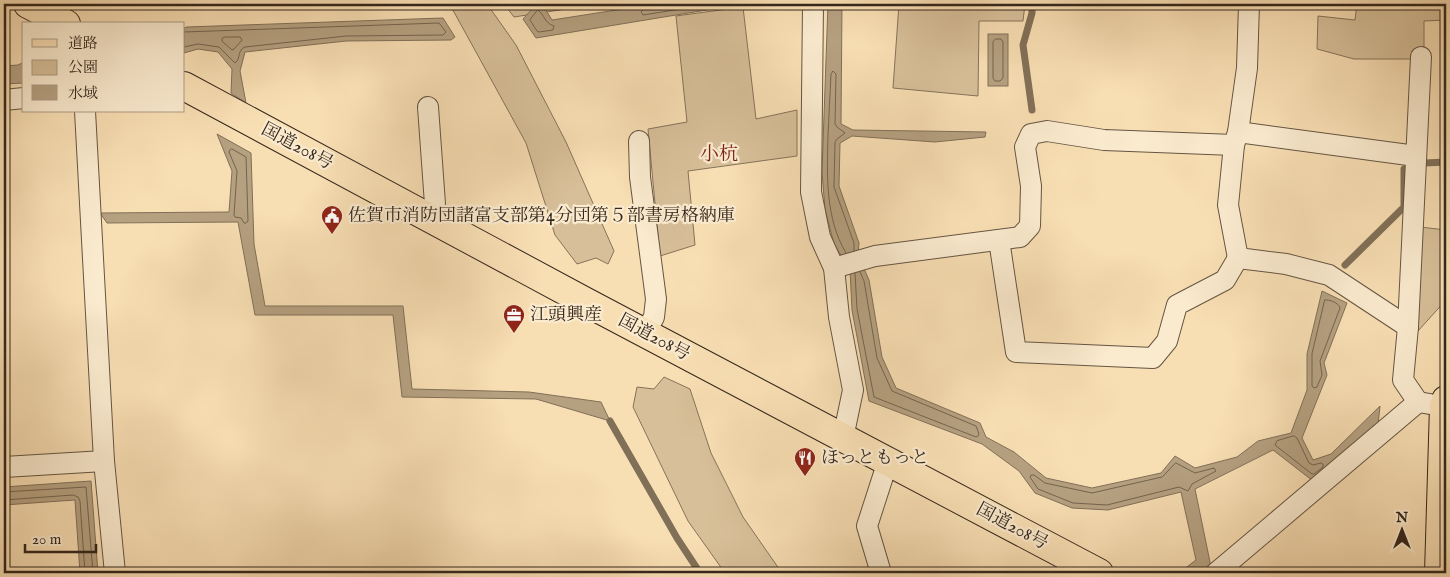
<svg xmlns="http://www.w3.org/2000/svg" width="1450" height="577" font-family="'IM FELL English','Noto Serif JP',serif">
<rect width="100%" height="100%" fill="#f8deb3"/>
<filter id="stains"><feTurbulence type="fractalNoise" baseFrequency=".004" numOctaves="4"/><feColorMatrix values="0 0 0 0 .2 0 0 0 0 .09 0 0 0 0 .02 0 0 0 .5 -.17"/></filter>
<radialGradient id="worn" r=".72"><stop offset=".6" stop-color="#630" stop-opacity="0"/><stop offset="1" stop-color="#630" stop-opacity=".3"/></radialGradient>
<!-- green -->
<g fill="#d7bf99" stroke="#86735a">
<path d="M448 4H487L516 45 566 142 614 251 608 264 596 258 577 264 555 235 526 143 454 12Z"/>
<path d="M504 4H579V7L514 17Z"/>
<path d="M899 4H1025L1023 21H979L978 96 893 88Z"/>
<path d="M1357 4H1446V20L1424 21V59H1354L1317 49 1318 16 1355 20Z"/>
<path d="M743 7 756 119 797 110V156L688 171 695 245 660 256 648 129 687 122 676 16Z"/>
<path d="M1420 227 1446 230V300L1418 331Z"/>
<path d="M664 377 690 389 711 453 743 517 782 573H725L688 521 633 407 637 387 654 389Z"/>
</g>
<!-- water -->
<g fill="#b5a080" stroke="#817058">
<path d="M529 4H542L552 20 655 4H743L536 38 523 19 532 9Z"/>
<path d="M828 4H842L841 124 853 130 986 132 985 137 935 142 852 136 840 143 839 186 859 243 858 255 869 280 882 357 896 388 980 423 986 437 1014 452 1046 478 1092 488 1161 473 1175 456 1195 468 1237 457 1258 441 1291 433 1307 390V354L1322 291 1347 303 1324 363 1327 375 1302 438 1313 460 1331 454 1380 406 1378 425 1313 481 1273 450 1195 489 1211 567 1202 573H1179L1196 560 1181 492 1108 510 1072 508 1035 493 1019 471 982 444 869 401 852 310 850 270 834 244 825 209 822 172Z"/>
<path d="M443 18 455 37 451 40 346 41 245 52 240 71 246 103 231 93 232 69 218 52 198 49 184 53V28L187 27Z"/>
<rect x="988" y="34" width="20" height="52"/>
<path d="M24 62V83L4 84V66L18 65Z"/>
<path d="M217 134 251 153 254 244 265 306H403L412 389 529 392 601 402 610 421 536 399 402 397 393 315H255L238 222 107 223 100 213 229 212 232 171Z"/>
<path d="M91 481 98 573H80L75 500 4 505V487Z"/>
</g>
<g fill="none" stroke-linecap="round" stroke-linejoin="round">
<!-- shore -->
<g stroke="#74644e" stroke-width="1">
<path d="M645 4V8L641 12 643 15 713 4"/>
<path d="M538 10C545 15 544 23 554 26L553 30 539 32 537 31 530 20Z"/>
<path d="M184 32 439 23 446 32 443 35 346 36 245 47C237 50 241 59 235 63L219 47 198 44 184 47"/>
<path d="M225 37H240L242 40 234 49 232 50 222 41V39Z"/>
<path d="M996 39H1001L1003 42V78L1000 81H995L993 78V42Z"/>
<path d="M232 149 246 157 248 221 246 223H244L241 218 235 217 234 215 237 171 229 152 230 150Z"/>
<path d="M846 253C825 218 827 175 828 136 829 115 830 94 831 74L833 71 836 74 835 124 837 127 845 133 837 139 835 142 834 187 854 243V251"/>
<path d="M855 273 857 309 874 397 976 437 978 436 979 434 976 426 892 391 877 358 864 281 860 272"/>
<path d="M1325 300C1329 299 1339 303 1340 308L1320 361 1322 375 1317 387 1314 388 1312 386V354Z"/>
<path d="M1294 436 1297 438 1309 463 1313 465 1321 463 1323 464V467L1314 474H1312L1275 445 1277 441Z"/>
<path d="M1176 463 1195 473 1214 468 1216 471 1192 484 1188 491 1179 487 1107 505 1073 503 1038 489 1030 477 1031 475H1034L1045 483 1092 493 1162 477Z"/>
<path d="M4 492 86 487 93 573"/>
<path d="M4 500 73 495 78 497 80 501 85 573"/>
</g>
<!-- stream -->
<g stroke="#817058" stroke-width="7">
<path d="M1032 110 1023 45 1032 13V4"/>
<path d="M1425 163 1446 162"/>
<path d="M1345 265 1404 207V169"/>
<path d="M610 421 677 538 700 573"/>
</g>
<!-- street casing -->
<g stroke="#655542" stroke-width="22">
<g id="street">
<path d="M813 4 811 192 820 237 834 268 839 317 853 390 843 438"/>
<path d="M1249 4 1247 68 1238 132 1234 145 1228 205 1238 258 1286 264 1329 275 1408 327 1403 380 1418 402"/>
<path d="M4 100 24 98"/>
<path d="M428 107 435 204 429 218"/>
<path d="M1238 132 1416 156"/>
<path d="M639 141 640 177 656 299 654 317 645 333"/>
<path d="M999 240 1016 352 1153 358 1167 341 1177 305 1225 280 1238 258"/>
<path d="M834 268 875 256 1020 237 1030 226 1031 186 1025 147 1031 134 1047 131 1104 140 1234 145"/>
<path d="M1408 327 1421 57"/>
<path d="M104 461 115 573"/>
<path d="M4 467 104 461 85 111"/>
<path d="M881 573 867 526 888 461"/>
<path d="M1216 573 1418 402 1430 404"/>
</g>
</g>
<!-- primary casing -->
<g stroke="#34271c" stroke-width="30">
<path id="primary" d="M1439 573 1444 406 1446 400"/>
</g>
<!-- highway casing -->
<g stroke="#34271c" stroke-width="30">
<g id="highway">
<path d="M28 4 66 24"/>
<path d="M184 86 586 302 1099 573"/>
</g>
</g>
<!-- street -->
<use href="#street" stroke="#faeace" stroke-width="20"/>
<!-- primary -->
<use href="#primary" stroke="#f8deb3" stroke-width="28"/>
<!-- highway -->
<use href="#highway" stroke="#f8deb3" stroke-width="28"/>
</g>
<!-- icons -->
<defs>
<g id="civic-pin" transform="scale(1.125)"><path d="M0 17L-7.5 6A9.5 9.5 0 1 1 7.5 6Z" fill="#8f2418" stroke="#faeace"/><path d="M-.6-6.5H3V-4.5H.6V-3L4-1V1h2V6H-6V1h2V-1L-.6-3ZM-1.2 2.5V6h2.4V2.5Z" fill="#fff"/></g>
<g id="office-pin" transform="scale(1.125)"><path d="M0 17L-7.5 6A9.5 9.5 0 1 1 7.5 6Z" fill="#8f2418" stroke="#faeace"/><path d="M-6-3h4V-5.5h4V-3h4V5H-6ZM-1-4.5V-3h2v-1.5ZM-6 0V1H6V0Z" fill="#fff"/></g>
<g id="restaurant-pin" transform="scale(1.125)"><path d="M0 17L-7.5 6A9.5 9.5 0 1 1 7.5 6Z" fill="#8f2418" stroke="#faeace"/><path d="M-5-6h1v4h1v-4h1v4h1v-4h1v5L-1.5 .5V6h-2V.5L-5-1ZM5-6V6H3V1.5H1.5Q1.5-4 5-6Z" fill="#fff"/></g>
</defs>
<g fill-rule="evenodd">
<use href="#civic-pin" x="332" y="216"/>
<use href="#office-pin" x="514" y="315"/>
<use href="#restaurant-pin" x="805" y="458"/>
</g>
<g text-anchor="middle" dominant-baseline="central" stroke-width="4.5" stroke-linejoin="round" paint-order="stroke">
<!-- street labels -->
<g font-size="18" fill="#34271c" stroke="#faeace">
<text transform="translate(297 147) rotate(28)">国道208号</text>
<text transform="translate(654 338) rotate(28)">国道208号</text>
<text transform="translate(1012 527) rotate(28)">国道208号</text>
</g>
<!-- poi labels -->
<g font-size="18" fill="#34271c" stroke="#faeace" text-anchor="start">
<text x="348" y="216">佐賀市消防団諸富支部第4分団第５部書房格納庫</text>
<text x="530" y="315">江頭興産</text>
<text x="821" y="458">ほっともっと</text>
</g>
<!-- neighbourhood labels -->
<g font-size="19" fill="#7a1f14" stroke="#faeace">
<text x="719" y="155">小杭</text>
</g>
</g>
<!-- margin -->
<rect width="1450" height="577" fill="none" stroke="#f8deb3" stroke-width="20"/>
<rect x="5" y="5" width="1440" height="567" fill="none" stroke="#34271c" stroke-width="2.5"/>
<rect x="10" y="10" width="1430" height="557" fill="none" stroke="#34271c"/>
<!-- legend -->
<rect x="22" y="22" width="162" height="90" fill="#faeace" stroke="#ab9c87"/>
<rect x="32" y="39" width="25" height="8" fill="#f8deb3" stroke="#ab9c87"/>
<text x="68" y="48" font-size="15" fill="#34271c">道路</text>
<rect x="32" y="60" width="25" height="15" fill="#d7bf99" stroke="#ab9c87"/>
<text x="68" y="72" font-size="15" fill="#34271c">公園</text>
<rect x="32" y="85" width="25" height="15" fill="#b5a080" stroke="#ab9c87"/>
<text x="68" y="98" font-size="15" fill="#34271c">水域</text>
<!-- north arrow -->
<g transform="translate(1402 530)" stroke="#faeace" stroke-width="4" paint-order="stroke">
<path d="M0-4L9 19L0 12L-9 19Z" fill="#34271c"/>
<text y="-8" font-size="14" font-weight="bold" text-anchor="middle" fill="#34271c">N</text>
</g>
<!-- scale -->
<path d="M25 544v8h71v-8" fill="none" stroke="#34271c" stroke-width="2.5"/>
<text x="32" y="544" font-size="15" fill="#34271c" stroke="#faeace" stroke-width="4" paint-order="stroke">20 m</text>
<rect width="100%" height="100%" filter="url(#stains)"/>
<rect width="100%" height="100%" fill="url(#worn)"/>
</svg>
